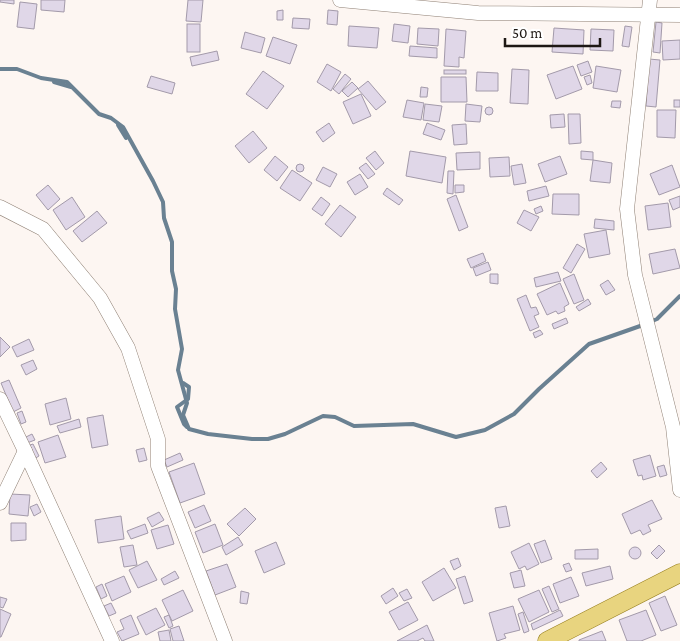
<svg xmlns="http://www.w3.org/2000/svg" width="680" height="641" font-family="'Crimson Pro',serif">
<rect width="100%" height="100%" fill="#fdf6f2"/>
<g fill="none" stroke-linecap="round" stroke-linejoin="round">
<!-- stream -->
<g stroke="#6a8192" stroke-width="4">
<path d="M0 69H17L41 78 67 82 99 114 111 118 123 127 153 181 163 202 164 218 172 242V271L176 289 175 309 182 349 178 370 187 403 183 415 189 429 208 434 252 439H268L285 434 323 416 335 417 354 426 413 424 456 437 485 430 514 414 539 389 589 344 643 325"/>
<path d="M54 82 71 87"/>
<path d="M118 125 126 138"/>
<path d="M650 322 657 319 680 296"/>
<path d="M183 383 189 387 188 399 177 407 184 424 187 427"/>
</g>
</g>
<!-- building -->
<g fill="#e0d7e8" stroke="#a39aaa">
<path d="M0 0H14V4L0 2Z"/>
<path d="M41 0H65L64 12 41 10Z"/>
<path d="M188 0H203L201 22 186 21Z"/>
<path d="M20 2 37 4 34 29 17 27Z"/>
<path d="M283 10V20H277V11Z"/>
<path d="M328 10 338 11 337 25 327 24Z"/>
<path d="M293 18 310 19 309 29 292 28Z"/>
<path d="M656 22 662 23 660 53 653 52Z"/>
<rect x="187" y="24" width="13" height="28"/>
<path d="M394 24 410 26 408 43 392 41Z"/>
<path d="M349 26 379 28 377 48 348 46Z"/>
<path d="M625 26 632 27 629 47 622 46Z"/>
<path d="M418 28 439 29 438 46 417 44Z"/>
<path d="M554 28 584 30 583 54 552 52Z"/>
<path d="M446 29 466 31 464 58 459 57V67L444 66Z"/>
<path d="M591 29 614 30 613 51 590 50Z"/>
<path d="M245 32 265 38 261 53 241 48Z"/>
<path d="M273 37 297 45 290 64 266 56Z"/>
<path d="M680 40V59L663 60 662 41Z"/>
<path d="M410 46 437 48V58L409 56Z"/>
<path d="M217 51 219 60 192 66 190 57Z"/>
<path d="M649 59 660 60 656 107 646 106Z"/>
<path d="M588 61 592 72 581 76 577 65Z"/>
<path d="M327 64 341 72 331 91 317 82Z"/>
<path d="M573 66 582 89 556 99 547 75Z"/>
<path d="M596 66 621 70 617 92 593 88Z"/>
<path d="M512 69 529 70 528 104 510 103Z"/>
<rect x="444" y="70" width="22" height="4"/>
<path d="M263 71 284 86 267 109 246 94Z"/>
<path d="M477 72 498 73V91H476Z"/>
<path d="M345 74 351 79 339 94 333 89Z"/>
<path d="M590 75 592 83 587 85 584 77Z"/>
<path d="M151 76 175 83 172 94 147 87Z"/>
<path d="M441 77H466L467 102H441Z"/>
<path d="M368 81 386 102 376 110 358 89Z"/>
<path d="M352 82 358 88 348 97 342 91Z"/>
<path d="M421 87 428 88 427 97H420Z"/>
<path d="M361 94 371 116 353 124 343 102Z"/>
<path d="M407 100 424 103 421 120 403 117Z"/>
<rect x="674" y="100" width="6" height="7"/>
<path d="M612 101H621L620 108 611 107Z"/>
<path d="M425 104 442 106 439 122 423 120Z"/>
<path d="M466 104 482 106 480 122 465 121Z"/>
<circle cx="489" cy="111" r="4"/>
<path d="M657 110H676L675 138 657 137Z"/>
<path d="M564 114 565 127 551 128 550 115Z"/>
<path d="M568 114H580L581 143 569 144Z"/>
<path d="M329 123 335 133 323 142 316 132Z"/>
<path d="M427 123 445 130 441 140 423 134Z"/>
<path d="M466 124 467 144 454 145 452 125Z"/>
<path d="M253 131 267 148 249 163 235 146Z"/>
<path d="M375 151 384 163 376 170 366 158Z"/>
<path d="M410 151 446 157 442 183 406 176Z"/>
<path d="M581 151 593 152V160L581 159Z"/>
<path d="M480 152V169L457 170 456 153Z"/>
<path d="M275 156 288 167 277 181 264 170Z"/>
<path d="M560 156 567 174 545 182 538 164Z"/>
<path d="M509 157 510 176 490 177 489 158Z"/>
<path d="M593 160 612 163 610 183 590 181Z"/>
<path d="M366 163 375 174 368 179 359 168Z"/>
<path d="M522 164 526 183 514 185 511 166Z"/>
<circle cx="300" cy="168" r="4"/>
<path d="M672 165 680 187 659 195 650 174Z"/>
<path d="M323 167 337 174 330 187 316 180Z"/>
<path d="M292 170 312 183 300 201 280 188Z"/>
<path d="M448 171H454L453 194 447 193Z"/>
<path d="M360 174 368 187 355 195 347 182Z"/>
<path d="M48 185 60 199 48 210 36 195Z"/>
<path d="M455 185H464V192L455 193Z"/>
<path d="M546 186 549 196 529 201 527 191Z"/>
<path d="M387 188 403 200 399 205 383 194Z"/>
<path d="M553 194H579V215L552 214Z"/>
<path d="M456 195 468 227 459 231 447 199Z"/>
<path d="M680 196V207L673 210 669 200Z"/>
<path d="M72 197 85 217 66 230 53 210Z"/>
<path d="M321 197 330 204 322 216 312 209Z"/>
<path d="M668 203 671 227 648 230 645 206Z"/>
<path d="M340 205 356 217 341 237 325 224Z"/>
<path d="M541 206 543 211 536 214 534 209Z"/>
<path d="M524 210 539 217 531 231 517 223Z"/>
<path d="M97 211 107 223 82 242 73 231Z"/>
<path d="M595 219 614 221V230L594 228Z"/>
<path d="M606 230 610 254 589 258 584 234Z"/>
<path d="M577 244 585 249 571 273 563 268Z"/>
<path d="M675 249 680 268 653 274 649 254Z"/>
<path d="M483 253 486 261 471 268 467 259Z"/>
<path d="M488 262 491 270 476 276 473 268Z"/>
<path d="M558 272 561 281 536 287 534 278Z"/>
<path d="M490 274H498V284L490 283Z"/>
<path d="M574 274 584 300 574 304 563 279Z"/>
<path d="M608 280 615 290 606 295 600 285Z"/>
<path d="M560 283 569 304 564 307 565 311 558 314 556 311 547 315 537 294Z"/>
<path d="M526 295 531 308 536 307 539 314 534 316 539 327 530 331 517 299Z"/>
<path d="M588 299 591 304 579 311 576 307Z"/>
<path d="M566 318 568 323 554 329 552 324Z"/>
<path d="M540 330 543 334 535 338 533 333Z"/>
<path d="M0 337 10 347 0 357Z"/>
<path d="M29 339 34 350 17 357 12 347Z"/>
<path d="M33 360 37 369 26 375 21 365Z"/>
<path d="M9 380 21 408 13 412 1 383Z"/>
<path d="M66 398 71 419 50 425 45 404Z"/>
<path d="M22 411 26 422 21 424 17 413Z"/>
<path d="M103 415 108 445 92 448 87 418Z"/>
<path d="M79 419 81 427 60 433 57 426Z"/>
<path d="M32 434 35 440 27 443 24 438Z"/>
<path d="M58 435 66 457 45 463 38 442Z"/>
<path d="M33 444 39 456 34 459 27 446Z"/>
<path d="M144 448 147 460 139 462 136 450Z"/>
<path d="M180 453 183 460 167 467 164 460Z"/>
<path d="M650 455 656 476 643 480 642 475 638 476 633 460Z"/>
<path d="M601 462 607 469 597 478 591 471Z"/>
<path d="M194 463 205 494 180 503 169 472Z"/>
<path d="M664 465 667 475 660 477 657 467Z"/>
<path d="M10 494 30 495 28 516 9 514Z"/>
<path d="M652 500 662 519 648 525 651 531 643 535 640 530 631 534 622 514Z"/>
<path d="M37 504 41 512 34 516 30 507Z"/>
<path d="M204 505 211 521 195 528 188 512Z"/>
<path d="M506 506 510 526 499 528 495 508Z"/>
<path d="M245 508 256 519 239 536 227 524Z"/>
<path d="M159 512 164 520 152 527 147 518Z"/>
<path d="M121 516 124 539 98 543 95 520Z"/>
<path d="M11 523H26V540L11 541Z"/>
<path d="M145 524 148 533 131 539 127 531Z"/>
<path d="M215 524 223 545 203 553 195 532Z"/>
<path d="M168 525 174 544 157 549 151 530Z"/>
<path d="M238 537 243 545 226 555 222 547Z"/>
<path d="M545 540 552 559 541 563 534 544Z"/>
<path d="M276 542 285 564 264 573 255 551Z"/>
<path d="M529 543 539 564 527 570 525 566 519 569 511 552Z"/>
<path d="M133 545 137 565 124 567 120 547Z"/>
<path d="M659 545 665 551 657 559 651 553Z"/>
<circle cx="635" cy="553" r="6"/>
<path d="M598 549V559H575V550Z"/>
<path d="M458 558 461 566 454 570 450 561Z"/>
<path d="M147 561 157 580 138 588 129 570Z"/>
<path d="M569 563 572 570 566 572 563 565Z"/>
<path d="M227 564 236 587 215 595 206 571Z"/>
<path d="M610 566 613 579 586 586 582 573Z"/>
<path d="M444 568 456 588 433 601 422 582Z"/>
<path d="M521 570 525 586 514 588 510 573Z"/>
<path d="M175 571 179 578 164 585 161 579Z"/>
<path d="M124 576 131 592 112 601 105 584Z"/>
<path d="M465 576 473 601 464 604 456 579Z"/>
<path d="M571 577 579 596 560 603 553 584Z"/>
<path d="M102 584 107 596 101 599 96 587Z"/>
<path d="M549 586 559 609 552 612 542 589Z"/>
<path d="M393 588 398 596 386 604 381 596Z"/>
<path d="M407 589 412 598 404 601 399 593Z"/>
<path d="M183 590 193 611 172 621 162 600Z"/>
<path d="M539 590 549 612 529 622 518 599Z"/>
<path d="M241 591 249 593 247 604 240 603Z"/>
<path d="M665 596 677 625 661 631 649 603Z"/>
<path d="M0 597 7 599 3 608 0 607Z"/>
<path d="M408 602 418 620 399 630 389 612Z"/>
<path d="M111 603 116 613 109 616 104 606Z"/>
<path d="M513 606 520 630 504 634 506 638 497 641 489 613Z"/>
<path d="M156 608 165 625 146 635 137 617Z"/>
<path d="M0 609 11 614 1 637H0Z"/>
<path d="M560 610 563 616 533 630 531 624Z"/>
<path d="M646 610 656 635 641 641H627L619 620Z"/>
<path d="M523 612 529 631 524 633 518 614Z"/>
<path d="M131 615 139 634 122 641 117 632 124 629 120 620Z"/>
<path d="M169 615 173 626 169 628 164 617Z"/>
<path d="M427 625 434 641H425L423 638 417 641H397Z"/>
<path d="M179 626 184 641H173L170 629Z"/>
<path d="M169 630 171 641H160L158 632Z"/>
<path d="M602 631 606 641H579V640Z"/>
</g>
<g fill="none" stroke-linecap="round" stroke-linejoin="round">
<!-- minor casing -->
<g stroke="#8f8075" stroke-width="15">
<g id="minor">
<path d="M340 0 478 13 680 15"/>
<path d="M650 0 627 209 635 275 673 427 680 490"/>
<path d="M0 207 43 229 100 298 128 348 158 439V466L225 641"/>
<path d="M0 399 25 451 112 641"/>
<path d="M0 503 25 451"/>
</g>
</g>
<!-- major casing -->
<g stroke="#988022" stroke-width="19">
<path id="major" d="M547 641 680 573"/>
</g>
<!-- minor -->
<use href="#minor" stroke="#fff" stroke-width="14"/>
<!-- major -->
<use href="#major" stroke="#e8d47f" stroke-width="18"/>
</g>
<!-- scale -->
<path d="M505 38v8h95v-8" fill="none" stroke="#1e1814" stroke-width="2.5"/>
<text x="512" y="38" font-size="15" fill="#1e1814" stroke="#ffffff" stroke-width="4" paint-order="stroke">50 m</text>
</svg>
